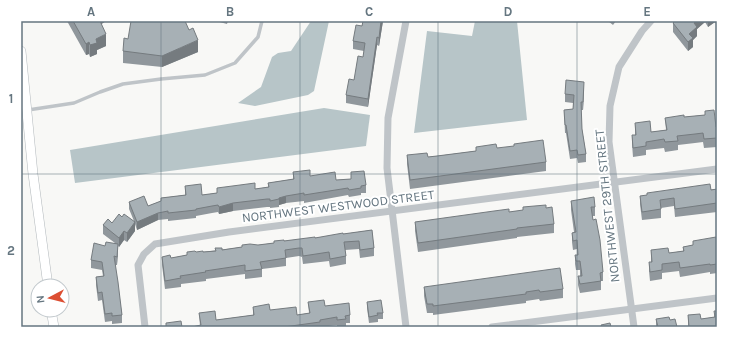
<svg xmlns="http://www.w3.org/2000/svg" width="738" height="348" font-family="Karla,sans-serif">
<rect width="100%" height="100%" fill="#f8f8f6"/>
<!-- water -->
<g fill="#b7c5c8">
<path d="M311 21H329L314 91 308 95 255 106 238 103 261 87 272 57 278 53 291 51Z"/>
<path d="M475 21H517L527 120 414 133 427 31 472 36Z"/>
<path d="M324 108 370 115 366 146 75 183 70 150Z"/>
</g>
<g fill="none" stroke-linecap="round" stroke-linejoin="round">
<!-- secondary casing -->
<g stroke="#b2b8bc" stroke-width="10">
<g id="secondary">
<path d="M21 51 33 174 48 286"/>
<path d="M51 310 54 327"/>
</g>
</g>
<!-- service -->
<path stroke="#bfc4c8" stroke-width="3.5" d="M28 110 74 103 100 92 123 84 161 79 205 75 235 63 258 37 262 21"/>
<!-- minor -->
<g stroke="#bfc4c8" stroke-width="7">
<path d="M145 327 138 265 144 254 155 244 229 232 717 169"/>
<path d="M406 327 387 168 388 118 406 21"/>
<path d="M492 327 717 298"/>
<path d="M634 327 609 142 610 106 619 67 642 31 651 21"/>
</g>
<!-- secondary -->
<use href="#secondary" stroke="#fff" stroke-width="9"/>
</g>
<!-- wall -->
<g fill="#90979c">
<path d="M67 21H106L101 24 106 46 97 50V54L90 57 89 54 86 55Z"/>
<path d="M216 21H228L227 24Z"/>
<path d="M363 21H383L379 46 377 45 368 107 346 103V95L354 80 363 57 364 51 353 49V41L362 26Z"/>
<path d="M608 21H616L613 25Z"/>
<path d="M675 21H717V25L715 22 708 27 705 22 697 29V36L693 40V47L688 51 673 32V23Z"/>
<path d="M128 39 198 52 162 67 123 63V51Z"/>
<path d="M584 90 583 110H581L582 129 586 154V162L578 163 577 158 570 159 566 133H565L564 110 573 109V103L565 102V94Z"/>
<path d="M705 111 716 127H717V147L704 148 703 142 695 143 678 145V150L665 152 664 148 646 150V155L633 157 632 144V135H635V123L651 132 666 130 665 118 684 117 705 115Z"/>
<path d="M476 147 497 148 546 162V171L410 189 407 164V155L428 157 476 151Z"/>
<path d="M293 172 310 176 336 180 351 179V172L366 185V193H361V195L349 197 348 195 304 203V201L286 203 279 205V207L270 208V207H267L233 211 219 214 218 212 212 213 196 216V218L168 221V219L158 220 137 230 135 224V231L127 242 124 240 119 247 118 246 117 265H115L122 315V323L112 324V321L105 322 102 300 98 301 96 285V277L103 276 102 270 91 268V260L105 246 115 243 103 234V225L112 223 122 217 134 221 129 209V202L148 206 161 201V198L185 195V186L202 195 217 193V188L255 189 268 187V183L293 179Z"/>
<path d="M717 189V212L675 217 674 206 661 208V218L642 220 640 204V196Z"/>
<path d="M571 201 595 207V216H592L603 272V281H601V290L580 293 578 285V276H580V270H576L575 264V255H577V249L573 250 572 242V233L574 232 571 210Z"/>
<path d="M546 208 554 224V233L517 237V238L418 252 415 231V222L509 212Z"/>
<path d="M372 230 374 248V256L360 258 359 249 345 250 346 256V264L330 267 329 261 303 264 302 257 299 256 286 258V266L262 269V277L245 279V274L206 279V281L181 284V287L165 289 162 265V257L171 258 187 255V252H203L274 243 284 241 315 238Z"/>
<path d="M693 241 717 242V273L710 274V272L680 277 679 271 662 273V279L650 281 649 271V262H651V250L669 253 683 251V247L693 245Z"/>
<path d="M424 287 563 289V298L540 301 539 299 526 301V303L433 315V313H427L424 296Z"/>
<path d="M308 302 325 306 350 315V323H346V326L340 327H337V325L321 327H192L200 326 199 313 216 320 253 315V307L270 310 297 315 309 313Z"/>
<path d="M367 302 383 313V319H378V322L369 323 367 308Z"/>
<path d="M714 311 717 327H688V315L701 319 714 317Z"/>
<path d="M656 319 670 320 677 327H656Z"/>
</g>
<!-- shaded-wall -->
<g fill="#757b7f">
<path d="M97 21H106L97 27Z"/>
<path d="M381 21H383L379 46V38Z"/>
<path d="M696 21H705V22L697 29V36L693 40V47L688 51V42L689 34 694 23Z"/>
<path d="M708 21H715V22L708 27Z"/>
<path d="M106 34V46L97 50V54L90 57V45L96 39Z"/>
<path d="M377 37V45L368 107V99Z"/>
<path d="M198 40V52L162 67V56Z"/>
<path d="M89 42V54L86 55V44Z"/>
<path d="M584 82V90L583 110V102Z"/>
<path d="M286 196V203L279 205V198Z"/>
<path d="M233 203V211L219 214V207Z"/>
<path d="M158 213V220L137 230V222Z"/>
<path d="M135 222V231L127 242V233Z"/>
<path d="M124 231V240L119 247V238Z"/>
<path d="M118 244V252L117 265V257Z"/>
</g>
<!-- building -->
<g fill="#a7b0b5" stroke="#757b7f">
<path d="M73 21H100L106 34 96 39 97 43 90 45 89 42 86 44Z"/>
<path d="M131 21H185L189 30 193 28 198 40 162 56 123 51 124 38 128 39Z"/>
<path d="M363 21H381L379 38 377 37 368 99 346 95 349 79 354 80 358 56 363 57 365 43 353 41 356 25 362 26Z"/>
<path d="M675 21H696L694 23 697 27 689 34 693 38 688 42 673 23Z"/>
<path d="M566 80 584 82 583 102H581L582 129 586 154 578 155 577 150 570 151 566 125H565L564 110 573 109 574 95 565 94Z"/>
<path d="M714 110 716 127H717V138L704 139 703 133 695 134 677 136 678 141 665 142 664 139 646 142V146L633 148 632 135H636L635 123 650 121 651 132 667 130 665 118 684 115V117L705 115V111Z"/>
<path d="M543 140 546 162 410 180 407 155 427 153 428 157 437 156 476 151V147L496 144 497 148 514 146V144Z"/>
<path d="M310 170V176L335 172 336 180 351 179V172L364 171 366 185 361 186V188L349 190 348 188 304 195V193L286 196 279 198V199L270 201V199H267L233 203 219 207 218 205 212 206 196 209V210L168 213V211L158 213 137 222 129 202 144 196 148 206 161 201V198L186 195 185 186 201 184 202 195 217 193V188L240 185 255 183V189L269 187 268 183 294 179 293 172Z"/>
<path d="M710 184 711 190 717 189V203L675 209 674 198 660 200 661 209 642 212 640 196 647 195V193Z"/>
<path d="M594 197 595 207H591L593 220 596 219 600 240 603 272 600 273 601 281 580 284 578 276H582L580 261H576L575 255H578L577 240 573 241 572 233 576 232 571 201Z"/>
<path d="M546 205V208L552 207 554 224 517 228V229L418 243 415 222 494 211 509 209V212L523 210V207Z"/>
<path d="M119 214 122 217 124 214 135 222 127 233 124 231 119 238 103 225 108 219 112 223Z"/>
<path d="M372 230 374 248 360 250 359 241 344 242 346 256 330 259 329 252 303 256 302 248H299L285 250 286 258 260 262 262 269 245 271V265L205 271 206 272 180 276 181 278 165 281 162 257 170 255 171 258 187 255V252L195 251 196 252 203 251V252L216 251 215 248H222V250L242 247V245L250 244 258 245 274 243V241L284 240V241L315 237V238L343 233V234Z"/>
<path d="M716 237 717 242V264L710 265V264L680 268 679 262 662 264V270L650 272 649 262H652L651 250 668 248 669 253 684 251 683 247 693 245V241Z"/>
<path d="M106 242 118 244 117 257 114 256 118 282 122 315 112 316V313L105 314 102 292 98 293 96 277 104 276 102 262 91 260 94 243 105 246Z"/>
<path d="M560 268 563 289 540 292 539 290 526 292V294L433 306V304H427L424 287Z"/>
<path d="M324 300 325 306 349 303 350 315 345 316 346 319 337 320V317L320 320V322L284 327H192L201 325 199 313 215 311 216 320 254 315 253 307 269 304 270 310 296 307 297 315 310 313 308 302Z"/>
<path d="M381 300 383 313H377L378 315 369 317 367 302Z"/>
<path d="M714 311H717V327H689L688 315 700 314 701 319 715 317Z"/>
<path d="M669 317 670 320 675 319 677 327H658L656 319Z"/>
<path d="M181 321 182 327H166V323Z"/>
<path d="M610 323 611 327H602L601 325Z"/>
</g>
<!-- grid -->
<path fill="none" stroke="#657680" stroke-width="1" stroke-opacity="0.55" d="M161 21V327M300 21V327M438 21V327M577 21V327M21 174H717"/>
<g text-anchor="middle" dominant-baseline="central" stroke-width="4" stroke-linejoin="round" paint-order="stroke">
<!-- street labels -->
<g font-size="13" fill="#657680" stroke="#fff">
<text transform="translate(338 206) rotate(-7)">NORTHWEST WESTWOOD STREET</text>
<text transform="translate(607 206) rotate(-96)">NORTHWEST 29TH STREET</text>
</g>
</g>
<!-- border -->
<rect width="738" height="348" fill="none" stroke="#ffffff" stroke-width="44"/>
<!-- north arrow -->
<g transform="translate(50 298) rotate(263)"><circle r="19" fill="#ffffff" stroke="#c1c8cc"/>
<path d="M0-3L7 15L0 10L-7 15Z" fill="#dc4e32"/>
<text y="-6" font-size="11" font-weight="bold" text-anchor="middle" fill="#657680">N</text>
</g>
<rect x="22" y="22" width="694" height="304" fill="none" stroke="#657680" stroke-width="1.5"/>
<g font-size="13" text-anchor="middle" font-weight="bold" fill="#657680">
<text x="91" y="16">A</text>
<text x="230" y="16">B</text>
<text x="369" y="16">C</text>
<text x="508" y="16">D</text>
<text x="647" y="16">E</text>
<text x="11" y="103">1</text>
<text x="11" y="255">2</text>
</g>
</svg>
